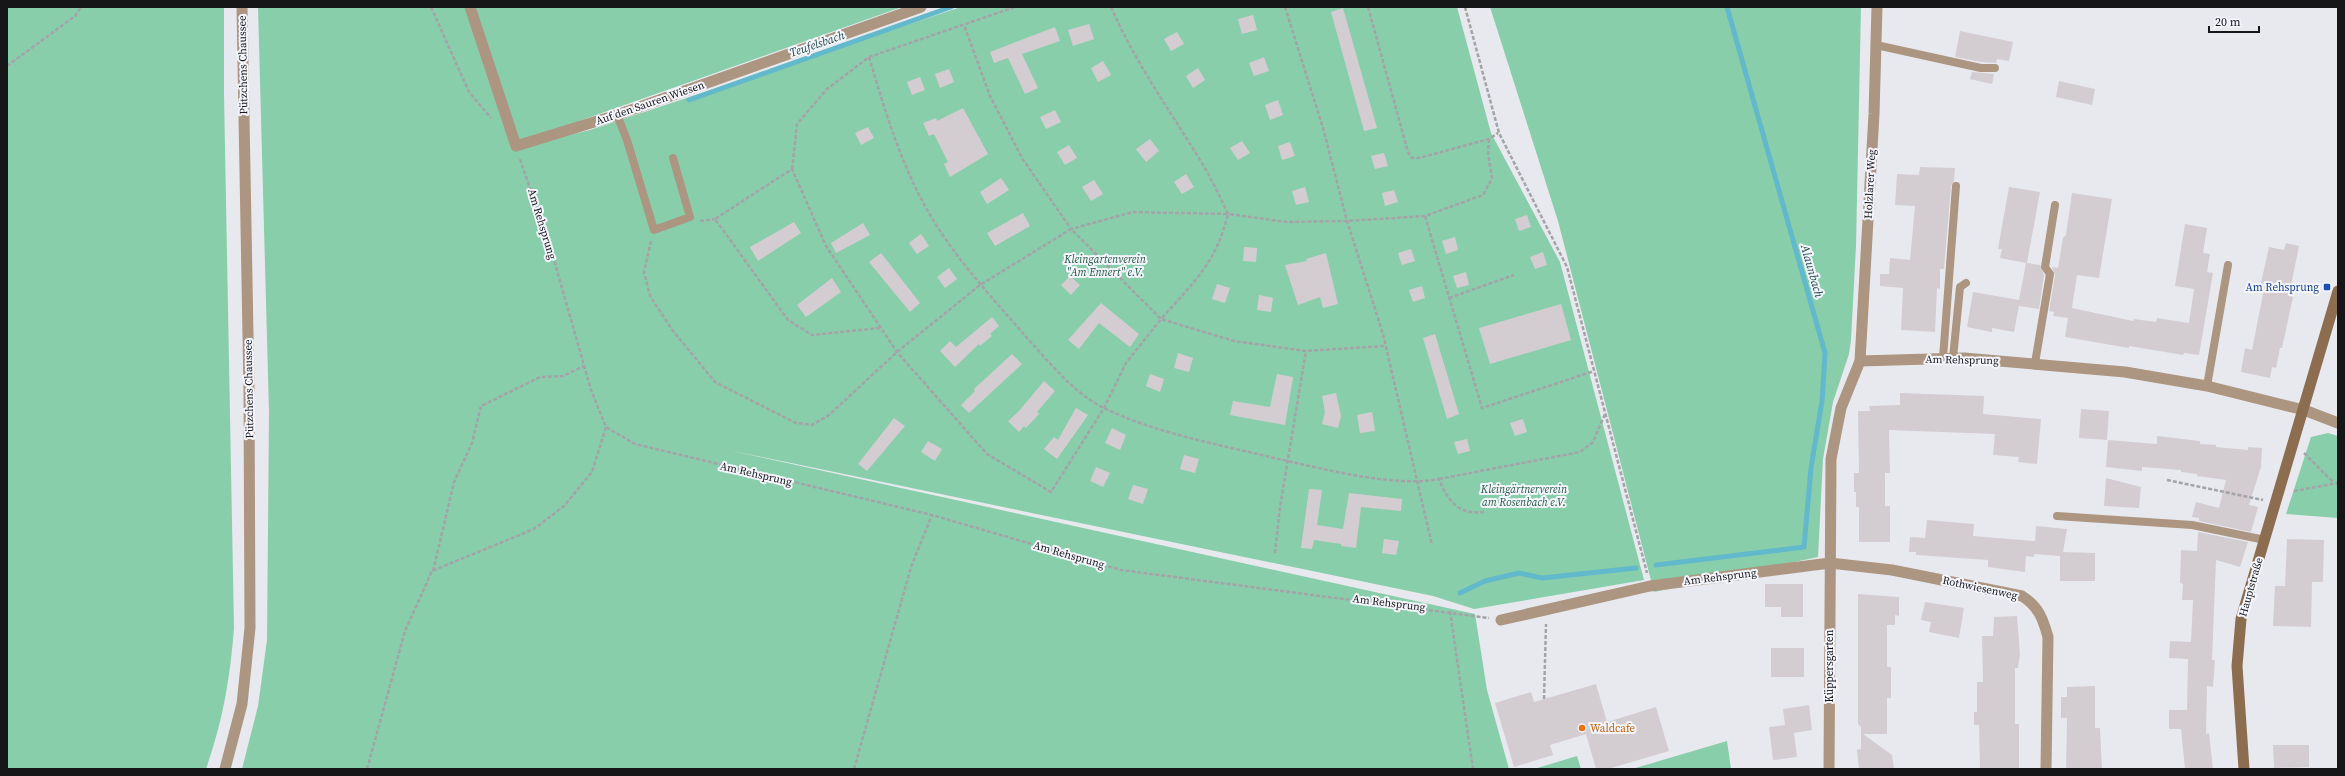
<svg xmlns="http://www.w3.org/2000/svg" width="2345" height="776" font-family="'Source Serif 4',serif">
<rect width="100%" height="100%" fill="#e8e9ef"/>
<!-- green -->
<g fill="#89ceaa">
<path d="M7 7H224V94L234 628C230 679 223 720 206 769H7Z"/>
<path d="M258 7H466L514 148 590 130 961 7H1457L1491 133 1560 262 1644 580 1474 609 1433 596 728 450 1475 614 1487 690 1509 769H242L258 706 267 640 269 412Z"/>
<path d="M473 7H902L517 143Z"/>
<path d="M1490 7H1861L1856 246 1851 340 1849 354 1833 402 1823 459 1818 557 1654 592 1558 221Z"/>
<path d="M2328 433 2338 436V518L2286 514 2311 437Z"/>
<path d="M1727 741 1731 769H1632Z"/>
<path d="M1577 756 1581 769H1534Z"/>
</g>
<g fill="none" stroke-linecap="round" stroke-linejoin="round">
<!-- stream -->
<g stroke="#61b9cb" stroke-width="5">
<path d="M689 100 951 7"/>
<path d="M1656 565 1804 547 1811 468 1822 401 1825 353 1727 7"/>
<path d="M1460 593 1485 581 1519 573 1542 578 1636 568"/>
</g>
</g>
<!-- building -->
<g fill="#d3cdd2">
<path d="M1343 8 1377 128 1364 131 1331 12Z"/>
<path d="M1253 15 1257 30 1242 34 1238 19Z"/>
<path d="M1089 24 1094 39 1073 46 1068 30Z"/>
<path d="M1055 27 1060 41 1022 54 1038 88 1025 94 1008 58 994 63 990 52Z"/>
<path d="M1960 31 2013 42 2009 61 1997 59 1996 63 1982 62 1955 57Z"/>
<path d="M1177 32 1184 44 1171 51 1164 39Z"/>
<path d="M1264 57 1269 71 1254 76 1249 63Z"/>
<path d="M1103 61 1111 75 1098 82 1091 68Z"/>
<path d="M1198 68 1205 80 1193 88 1186 76Z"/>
<path d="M949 69 954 82 940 88 935 74Z"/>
<path d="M1972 72 1994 74 1992 84 1970 79Z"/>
<path d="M920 77 925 90 912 95 907 82Z"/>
<path d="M2059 81 2095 89 2092 105 2056 97Z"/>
<path d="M1278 100 1283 115 1270 120 1265 105Z"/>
<path d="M963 108 988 154 950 177 944 164 948 162 934 134 929 136 923 123 936 118 937 121Z"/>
<path d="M1055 110 1061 122 1046 129 1040 117Z"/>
<path d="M868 127 874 138 861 145 855 133Z"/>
<path d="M1150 139 1159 151 1146 162 1136 149Z"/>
<path d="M1242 141 1250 153 1238 160 1230 148Z"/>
<path d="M1290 142 1295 156 1282 160 1278 146Z"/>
<path d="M1069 145 1077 158 1065 165 1057 152Z"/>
<path d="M1384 153 1388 166 1375 169 1371 156Z"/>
<path d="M1920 167 1955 168 1954 181 1951 186 1944 269H1940V289L1937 288 1935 332 1901 330 1903 288 1880 286V274H1889L1890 258 1910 260 1915 206 1895 205 1897 174 1919 175Z"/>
<path d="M1186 174 1194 187 1182 194 1174 182Z"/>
<path d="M1001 178 1009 190 987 204 980 192Z"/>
<path d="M1094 180 1103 194 1091 201 1082 187Z"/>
<path d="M1305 187 1309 202 1296 205 1292 191Z"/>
<path d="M2009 187 2040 192 2027 263 2040 265 2044 275 2039 309 2019 306 2014 332 1992 328V332L1967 327 1973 292 2019 300 2026 263 2000 258 2002 249H1998Z"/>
<path d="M1394 190 1398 202 1385 206 1382 193Z"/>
<path d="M2072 193 2112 199 2099 278 2077 275 2072 308 2133 321 2134 319 2156 322 2157 318 2189 323 2194 289 2175 286 2185 224 2207 228 2203 253 2210 254 2207 272 2213 273 2199 355 2184 353 2183 355 2129 346V348L2065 337 2068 318 2053 316 2054 312 2049 311 2055 275 2052 267 2058 268 2063 238 2066 235Z"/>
<path d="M1023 213 1030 226 995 246 987 233Z"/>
<path d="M1527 215 1531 227 1519 231 1515 219Z"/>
<path d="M794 222 801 233 758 261 750 247Z"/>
<path d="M863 223 870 235 836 253 831 243Z"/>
<path d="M921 234 929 246 917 254 909 243Z"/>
<path d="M1455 237 1458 250 1446 254 1442 241Z"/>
<path d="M2286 243 2299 246 2289 296 2293 297 2282 348H2280L2276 368 2272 367 2270 378 2241 372 2245 348 2252 350 2265 284 2261 283 2269 247 2284 250Z"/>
<path d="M1244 247 1257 248 1256 262 1243 261Z"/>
<path d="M1411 249 1415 261 1402 265 1398 253Z"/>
<path d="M1543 252 1547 265 1535 269 1530 257Z"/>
<path d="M881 253 920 303 910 312 869 262Z"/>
<path d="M1326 253 1338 304 1323 308 1320 297 1298 305 1285 265 1307 261 1306 259Z"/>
<path d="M949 268 957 279 945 288 937 277Z"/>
<path d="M1466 272 1469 285 1457 288 1453 276Z"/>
<path d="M1070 276 1080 285 1071 295 1061 285Z"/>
<path d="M832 278 841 292 806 317 797 305Z"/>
<path d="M1217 284 1230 288 1225 303 1212 299Z"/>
<path d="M1422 286 1425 298 1413 302 1409 290Z"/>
<path d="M1259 295 1273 298 1271 312 1257 310Z"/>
<path d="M1101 303 1139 334 1130 347 1099 323 1079 349 1068 340Z"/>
<path d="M1561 304 1571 340 1490 364 1479 328Z"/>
<path d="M992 317 999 326 990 334 992 336 980 346 979 344 955 367 940 351 950 341 956 347Z"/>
<path d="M1435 334 1459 414 1447 419 1423 338Z"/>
<path d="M1178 353 1193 358 1189 372 1174 368Z"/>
<path d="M1012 354 1022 364 969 413 961 405 975 391 974 389Z"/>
<path d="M1150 374 1164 379 1160 392 1146 386Z"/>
<path d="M1277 374 1293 377 1285 425 1230 415 1233 401 1270 407Z"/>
<path d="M1044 381 1055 391 1037 412 1039 414 1026 428 1024 426 1019 432 1008 421 1019 411Z"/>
<path d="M1336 393 1341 416 1338 428 1322 424 1325 412 1322 396Z"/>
<path d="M1900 393 1984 396 1983 414 2041 419 2037 464 2018 462 2019 457 1993 455 1995 434 1889 430 1890 473H1885V506H1890V542H1859V507H1856V492H1854V473H1859L1858 411H1870L1869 406 1900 405Z"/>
<path d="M1076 408 1088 415 1057 459 1044 449 1054 437 1058 440Z"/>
<path d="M2081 409 2109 411 2107 440 2079 438Z"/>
<path d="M1372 412 1375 431 1360 433 1357 415Z"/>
<path d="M894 418 905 426 867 471 858 464Z"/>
<path d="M1523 419 1527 432 1515 436 1510 423Z"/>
<path d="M1112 428 1126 435 1120 450 1105 443Z"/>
<path d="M2157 436 2200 441V444L2216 445V447L2248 450V447L2262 448 2261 467 2249 505 2258 507 2251 532 2199 521V518L2192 517 2196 502 2219 508 2226 480 2197 476V474L2181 472V470L2142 467V471L2106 467 2108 440 2157 444Z"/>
<path d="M1467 439 1470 451 1458 454 1454 442Z"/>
<path d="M928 441 942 449 935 461 921 452Z"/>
<path d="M1184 455 1199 459 1195 473 1180 469Z"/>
<path d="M1096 467 1110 473 1103 487 1090 481Z"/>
<path d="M2106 478 2141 487 2139 508 2104 506Z"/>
<path d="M1133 485 1148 489 1143 504 1128 499Z"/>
<path d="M1309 489 1322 490 1317 525 1343 529 1349 493 1402 499 1401 511 1361 507 1356 548 1341 546V544L1314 540 1312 549 1301 548Z"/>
<path d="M1927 520 1974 524 1973 536 2035 541 2036 526 2067 529 2063 552 2095 553V581H2060V556L2034 554V557L2026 556 2025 572 1988 567V560L1916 555V552H1909L1910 537 1925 538Z"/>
<path d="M2198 532 2248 542 2240 567 2216 560 2212 660H2215L2213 687 2207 686 2206 734 2209 733 2213 769H2185L2181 729H2169V710H2187L2188 659 2169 658 2170 641 2191 642 2193 600H2182L2183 584 2180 583 2181 550 2197 551Z"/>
<path d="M1384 539 1399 541 1396 555 1382 553Z"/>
<path d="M2287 539 2324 540 2323 582H2312L2311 627 2273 626 2275 586H2285Z"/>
<path d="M1765 584H1803V617H1781V607H1765Z"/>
<path d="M1858 594 1899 597V616L1895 615V625H1887V667H1891V698H1887V734H1863L1892 755 1894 769H1859L1857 750 1861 749V727L1858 724Z"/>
<path d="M1925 602 1964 608 1959 638 1929 632 1931 622 1921 620Z"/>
<path d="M2017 616 2020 654 2018 668H2015V724H2019V769H1980L1979 725H1974V712H1977V682H1983L1982 636H1993L1994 617Z"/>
<rect x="1771" y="648" width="33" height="29"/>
<path d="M1596 684 1607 722 1656 707 1669 751 1608 769H1596L1586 734 1550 745 1553 755 1514 767 1495 703 1531 692 1534 702Z"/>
<path d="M2095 686V728H2100L2102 769H2066L2067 718H2061V697H2067V687Z"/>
<path d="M1809 705 1812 730 1794 733 1797 757 1773 760 1769 727 1785 725 1783 709Z"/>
<path d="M2273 745H2309V767L2274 768Z"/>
</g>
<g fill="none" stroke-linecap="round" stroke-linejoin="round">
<!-- path -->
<g stroke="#a3a3a8" stroke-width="2.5" stroke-dasharray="4 2" stroke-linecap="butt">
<path d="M431 7 469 92 491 118"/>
<path d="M1111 7C1136 65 1174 116 1206 170 1214 184 1221 199 1228 214L1287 222 1347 221 1425 216 1483 195 1492 178 1488 154 1489 139"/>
<path d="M1285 7 1323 128 1347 221 1383 334 1432 545"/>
<path d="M1368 7 1408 152 1412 158H1419L1489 139 1498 133"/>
<path d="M1465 7 1499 133 1567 267 1647 573"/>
<path d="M869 57C886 114 903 172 935 223 961 265 996 302 1028 339 1051 364 1074 394 1106 409 1159 434 1217 444 1274 458 1320 468 1394 488 1439 479 1448 501 1458 515 1484 512"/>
<path d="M7 66 75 16 81 7"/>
<path d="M520 159 552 253 591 390 606 427 635 444 932 515 1121 570 1489 618"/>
<path d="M792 169 797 124 827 89 869 57 1015 7"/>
<path d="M1425 216 1482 408 1594 371"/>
<path d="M700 221 715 219"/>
<path d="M651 241 644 272 650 296 673 331 715 382 796 423 812 425 829 415 897 352 980 285 1071 229 1161 319C1194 282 1216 263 1228 214L1133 212 1071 229 1022 158 990 96 964 25"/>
<path d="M1449 298 1514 275"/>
<path d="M880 328 812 335 788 320 715 219 792 169 826 246 897 352 987 454 1051 492 1104 408 1126 363 1161 319 1234 341 1306 351 1385 346"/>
<path d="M2304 453 2333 482"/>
<path d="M1439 479 1580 452 1593 442 1605 414"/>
<path d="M2167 480 2263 500"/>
<path d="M2294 491 2338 483"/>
<path d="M1275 553 1280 507 1306 351"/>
<path d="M433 571 454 482 472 443 481 406 540 377 563 376 584 366"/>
<path d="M1450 611 1473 769"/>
<path d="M1544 699 1546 624"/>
<path d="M367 769 405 631 432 571 534 529 564 506 592 472 606 427"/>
<path d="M854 769 911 567 932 515"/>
</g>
<!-- service -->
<g stroke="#ac9581" stroke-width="8">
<path d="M1876 45 1981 68H1995"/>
<path d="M617 115 627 140 654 230 690 217 673 158"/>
<path d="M1943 358 1956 186"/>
<path d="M1953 358 1960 287 1966 283"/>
<path d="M2035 363 2050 274 2045 267 2055 205"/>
<path d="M2207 386 2228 265"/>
<path d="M2057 516 2192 525 2265 540"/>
</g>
<!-- minor -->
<g stroke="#ac9581" stroke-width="11">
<path d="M470 7 516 146 617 115 921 7"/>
<path d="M1860 361 1964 358 2125 372 2207 386 2304 410 2338 423"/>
<path d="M1501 620 1650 586 1830 563 1892 570 2022 596C2039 607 2043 619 2048 637L2046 769"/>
<path d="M1829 769 1831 459 1841 408 1860 361 1874 114 1877 7"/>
</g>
<!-- tertiary -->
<path stroke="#ac9581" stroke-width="11" d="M225 769 242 704 250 628 249 390 242 7"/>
<!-- secondary -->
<path stroke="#8d6d4f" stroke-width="11" d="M2244 769 2237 666 2241 619 2338 291"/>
</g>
<!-- markers -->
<rect fill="#1a4fb4" stroke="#f5f6fd" stroke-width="1.5" x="2323" y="283" width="8" height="8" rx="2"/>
<circle fill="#e8710a" stroke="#f5f6fd" stroke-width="1.5" cx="1582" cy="728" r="4"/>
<g text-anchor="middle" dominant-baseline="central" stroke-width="4" stroke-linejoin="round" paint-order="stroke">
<!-- street labels -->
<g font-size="11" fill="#161618" stroke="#f5f6fd">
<text transform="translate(243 65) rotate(-91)">Pützchens Chaussee</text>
<text transform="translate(650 103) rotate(-19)">Auf den Sauren Wiesen</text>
<text transform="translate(1870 184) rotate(-87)">Holzlarer Weg</text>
<text transform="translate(542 224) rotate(73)">Am Rehsprung</text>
<text transform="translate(1962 360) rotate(1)">Am Rehsprung</text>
<text transform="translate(249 389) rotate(-91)">Pützchens Chaussee</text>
<text transform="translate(756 474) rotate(13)">Am Rehsprung</text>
<text transform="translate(1069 555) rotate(16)">Am Rehsprung</text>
<text transform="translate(1720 577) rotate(-7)">Am Rehsprung</text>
<text transform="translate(2251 587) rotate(-74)">Hauptstraße</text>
<text transform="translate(1980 588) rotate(12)">Rothwiesenweg</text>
<text transform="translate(1389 603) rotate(7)">Am Rehsprung</text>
<text transform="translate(1829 666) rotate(-90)">Küppersgarten</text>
</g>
<!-- park labels -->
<g font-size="11" font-style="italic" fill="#21573e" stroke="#f5f6fd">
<text x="1105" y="259">Kleingartenverein<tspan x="1105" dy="13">"Am Ennert" e.V.</tspan></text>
<text x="1524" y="489">Kleingärtnerverein<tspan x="1524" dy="13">am Rosenbach e.V.</tspan></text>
</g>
<!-- transit labels -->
<g font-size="11" fill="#164399" stroke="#f5f6fd" text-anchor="end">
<text x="2319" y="287">Am Rehsprung</text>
</g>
<!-- food labels -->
<g font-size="11" fill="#c56008" stroke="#f5f6fd" text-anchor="start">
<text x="1590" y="728">Waldcafe</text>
</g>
<!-- water labels -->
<g font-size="12" font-style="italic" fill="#214a52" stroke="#f5f6fd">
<text transform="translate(817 44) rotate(-19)">Teufelsbach</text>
<text transform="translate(1812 271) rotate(74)">Alaunbach</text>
</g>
</g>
<!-- border -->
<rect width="2345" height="776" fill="none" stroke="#161618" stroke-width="16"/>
<!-- scale -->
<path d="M2209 26v6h50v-6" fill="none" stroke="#161618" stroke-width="2"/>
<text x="2215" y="26" font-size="12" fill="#161618" stroke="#f5f6fd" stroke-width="3" paint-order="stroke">20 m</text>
</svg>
